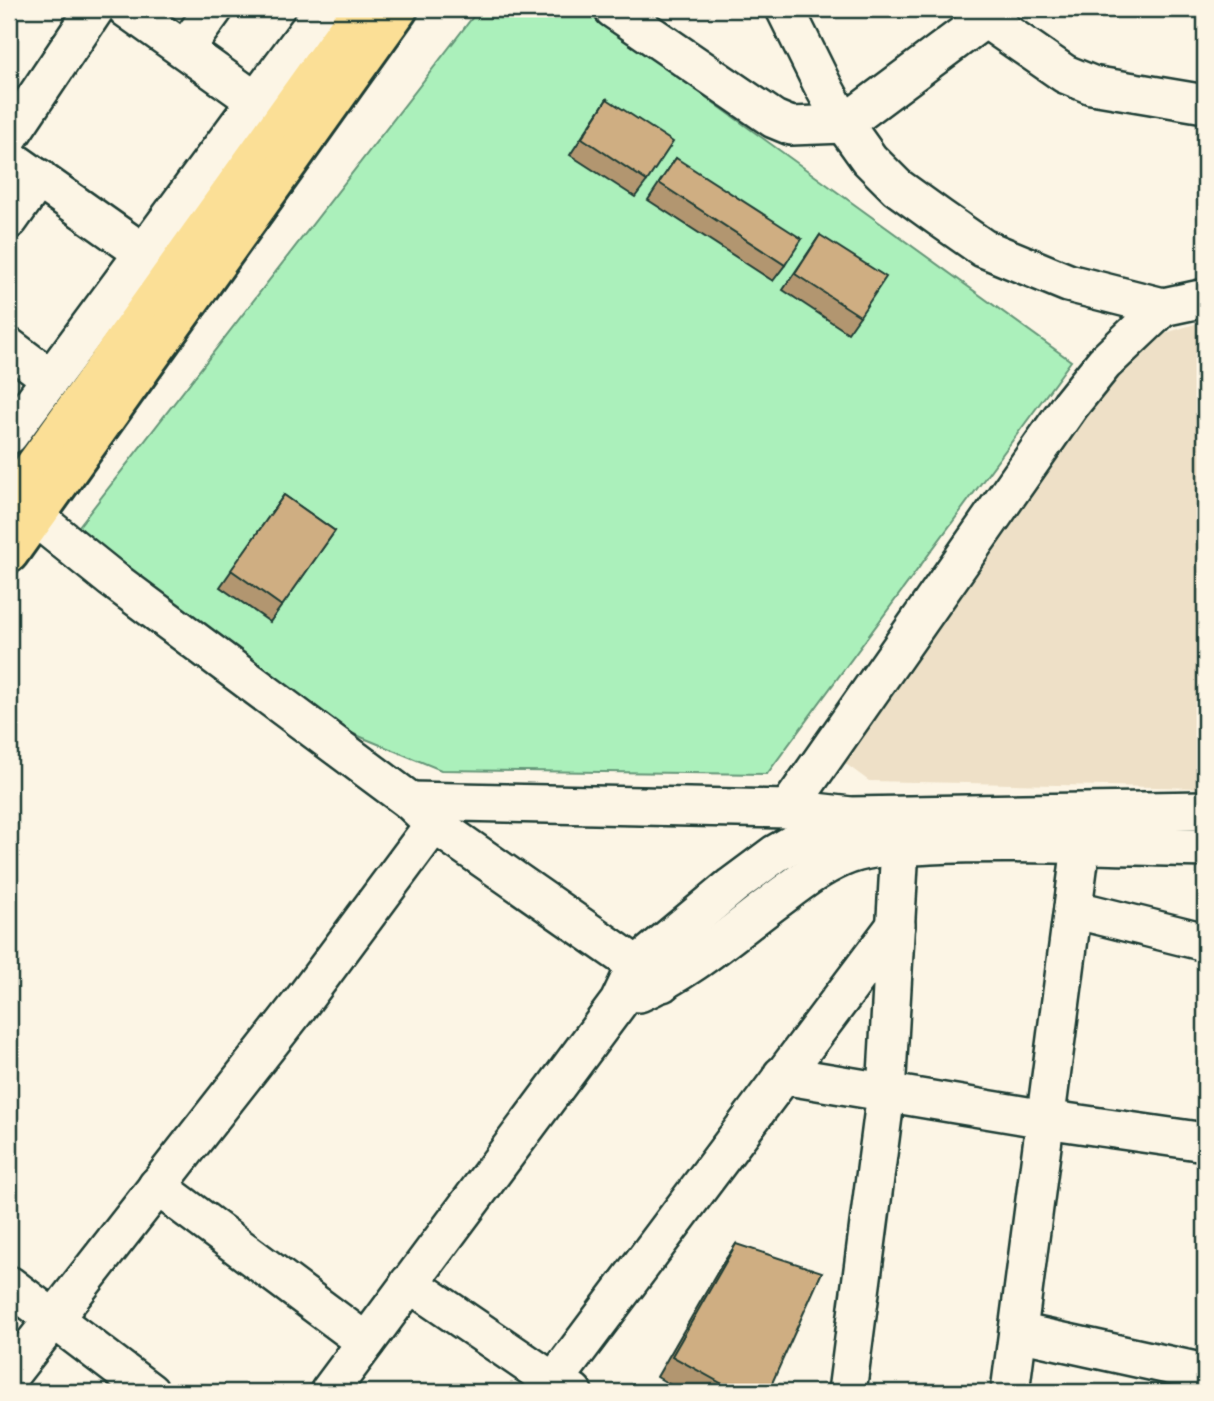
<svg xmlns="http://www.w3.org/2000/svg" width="1214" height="1401" font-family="'Balsamiq Sans',sans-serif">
<rect width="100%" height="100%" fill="#fcf5e5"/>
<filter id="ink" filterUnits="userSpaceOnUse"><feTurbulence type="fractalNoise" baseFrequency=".0143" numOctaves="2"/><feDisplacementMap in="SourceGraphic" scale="14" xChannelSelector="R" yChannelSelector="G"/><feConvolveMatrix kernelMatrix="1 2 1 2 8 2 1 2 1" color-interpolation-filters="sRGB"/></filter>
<g filter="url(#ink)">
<!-- built -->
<path fill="#eee0c7" d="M1205 321V788L869 781 839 759 1101 373 1162 334Z"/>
<!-- green -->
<path fill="#abf0bb" stroke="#659678" stroke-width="2" d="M479 9H584L1071 361 767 774 441 770 349 732 76 530Z"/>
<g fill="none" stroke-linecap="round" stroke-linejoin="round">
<!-- minor casing -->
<g stroke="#1f3d34" stroke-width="42">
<g id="minor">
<path d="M127 9 277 116"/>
<path d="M613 9 774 119 791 126 844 124 998 9"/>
<path d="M785 9 822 84 844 124 869 159 897 187 940 218 983 248 1068 283 1163 307 1205 298"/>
<path d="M978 9 984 18 1065 74 1092 85 1205 104"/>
<path d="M185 49 214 9"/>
<path d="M9 137 95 9"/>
<path d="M9 158 162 266"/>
<path d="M9 220 39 178"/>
<path d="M9 347 50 378"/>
<path d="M9 435 324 9"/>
<path d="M12 495 35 517 112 579 410 801 434 824 662 983"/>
<path d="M410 801 788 809 851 816 1205 810"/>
<path d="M788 809 1071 404 1104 363 1163 307"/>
<path d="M1073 909 1205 942"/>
<path d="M639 993C690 971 734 931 779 898 799 883 818 868 841 858 868 846 901 847 930 845 1022 841 1113 846 1205 848"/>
<path d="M782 1075 1045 1119 1205 1142"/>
<path d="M157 1186 366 1342"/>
<path d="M409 1283 554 1382 573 1392"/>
<path d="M9 1285 150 1392"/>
<path d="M1018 1332 1205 1373"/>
<path d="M9 1376 301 1003 434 824"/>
<path d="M329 1392 619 1002 636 966 732 886 775 854 810 834 850 817"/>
<path d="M546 1392 896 925"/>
<path d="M847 1392 886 1093 900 847"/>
<path d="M1010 1392 1081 846"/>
</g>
</g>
<!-- major casing -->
<g stroke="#1f3d34" stroke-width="44">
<g id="major">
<path d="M9 502 362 9"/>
<path d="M9 553 398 9"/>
</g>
</g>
<!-- minor -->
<use href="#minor" stroke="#fcf5e5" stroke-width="37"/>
<!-- major -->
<use href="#major" stroke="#fbdf96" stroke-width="38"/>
</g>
<!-- wall -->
<g fill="#b29670" stroke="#1f3d34" stroke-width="2">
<path d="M607 99 647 181 635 197 570 155Z"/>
<path d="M676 158 785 265 773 281 648 200Z"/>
<path d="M820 235 860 316 848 333 783 290Z"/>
<path d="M284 495 335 531 270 622 220 587Z"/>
<path d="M736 1244 768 1392H683L657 1377 721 1266Z"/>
</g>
<!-- building -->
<g fill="#cfae82" stroke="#1f3d34" stroke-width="2">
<path d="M607 99 673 142 647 181 582 138Z"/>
<path d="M676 158 802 239 785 265 659 183Z"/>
<path d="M820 235 886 277 860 316 795 274Z"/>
<path d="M284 495 335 531 282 606 231 570Z"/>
<path d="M736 1244 822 1272 768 1392H737L672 1356Z"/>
</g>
</g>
<!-- margin -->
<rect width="1214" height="1401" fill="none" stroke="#fcf5e5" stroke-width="35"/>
<rect x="18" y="18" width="1179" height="1366" fill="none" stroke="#1f3d34" stroke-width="2.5" filter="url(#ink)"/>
</svg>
